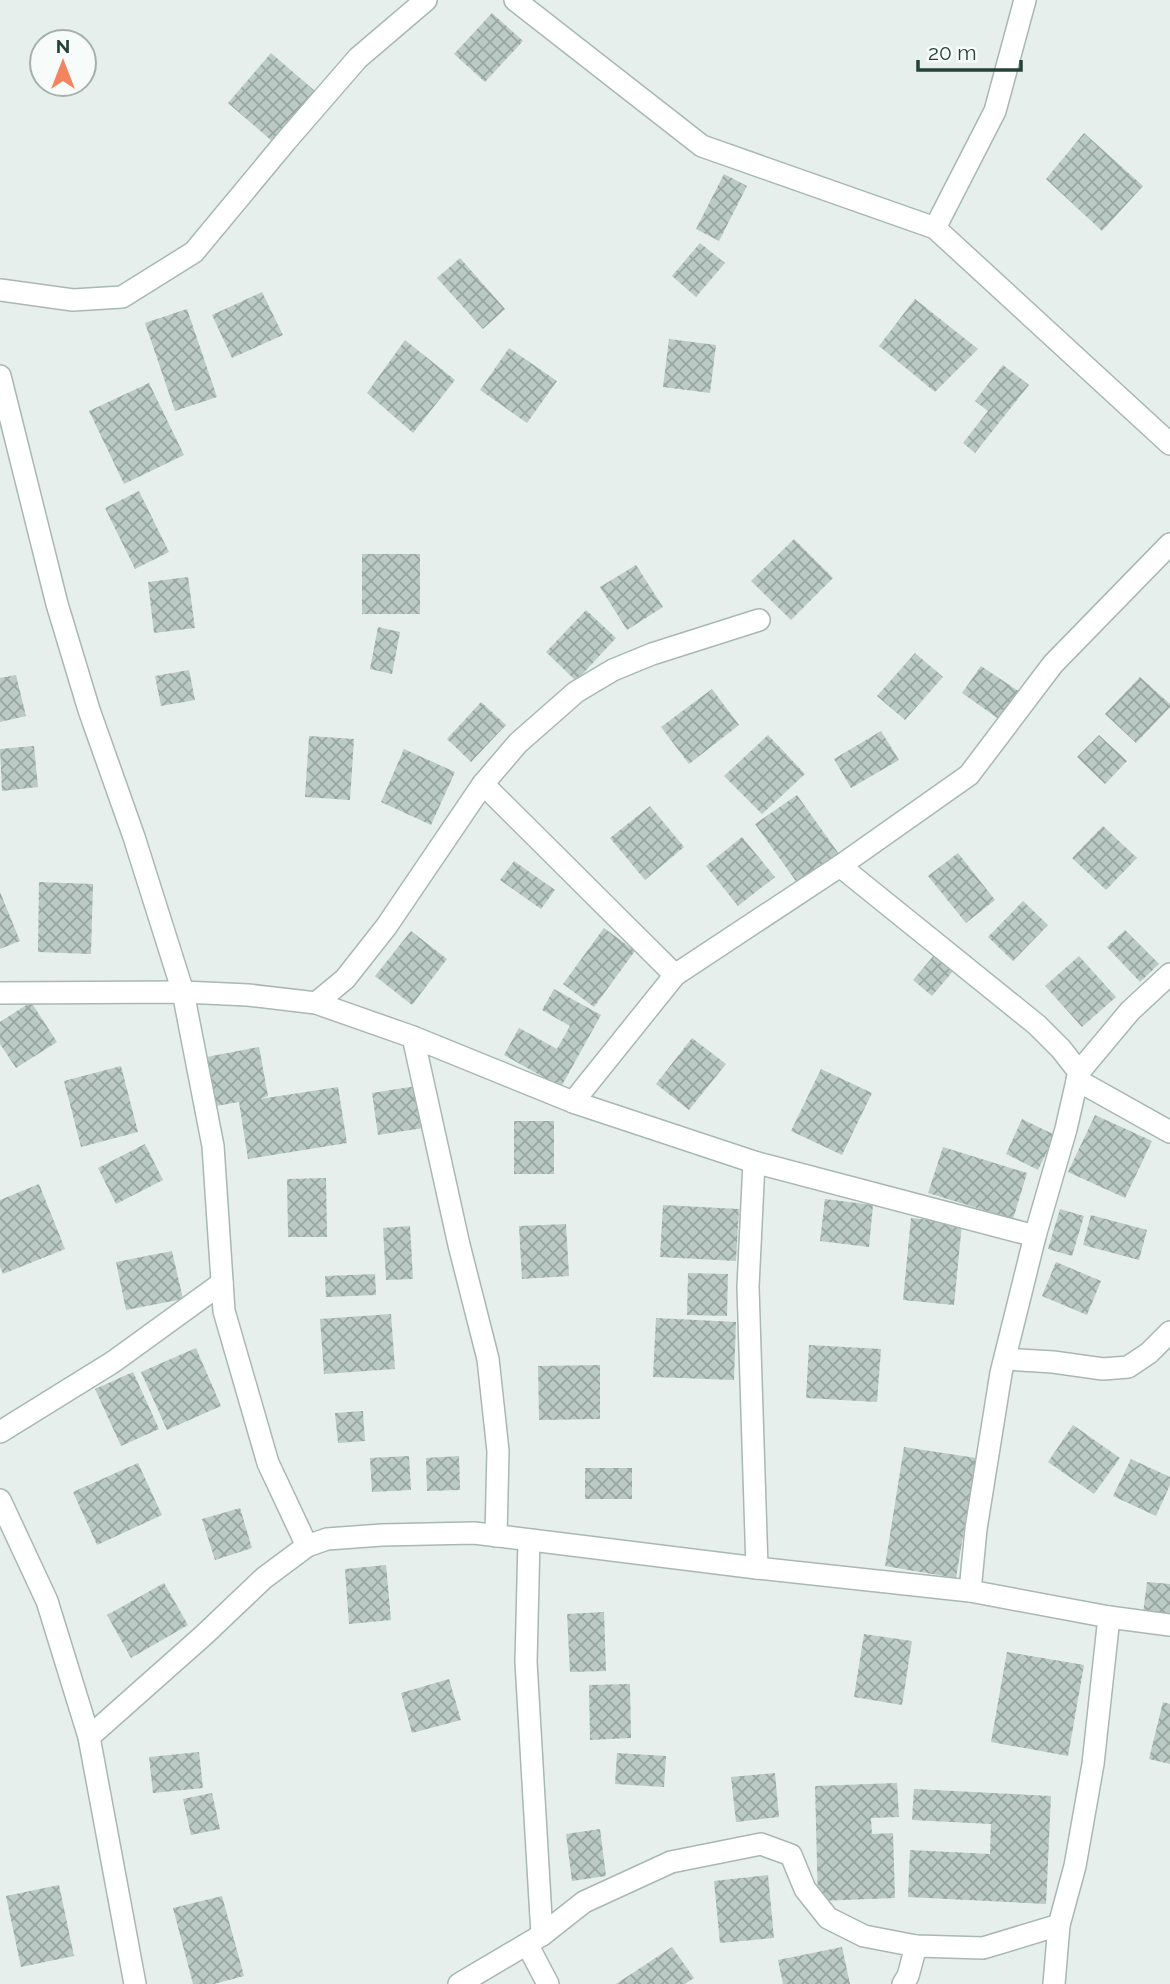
<svg xmlns="http://www.w3.org/2000/svg" width="1170" height="1984" font-family="Raleway,sans-serif">
<defs>
<pattern id="building-cross-hatch" width="8" height="8" patternUnits="userSpaceOnUse" patternTransform="scale(1.75)"><rect width="8" height="8" fill="#bbcac4"/><path d="M0 0l8 8M0 8l8-8" fill="none" stroke="#98a6a0"/></pattern>
</defs>
<rect width="100%" height="100%" fill="#e6efeb"/>
<!-- building -->
<g fill="url(#building-cross-hatch)">
<path d="M492 13 523 41 485 82 454 54Z"/>
<path d="M271 53 315 91 272 141 228 103Z"/>
<path d="M1084 133 1143 186 1102 231 1046 179Z"/>
<path d="M724 174 747 186 719 241 696 229Z"/>
<path d="M700 243 725 263 696 297 672 276Z"/>
<path d="M460 258 505 309 483 329 437 278Z"/>
<path d="M262 292 283 335 232 358 212 315Z"/>
<path d="M915 299 978 349 935 392 879 346Z"/>
<path d="M187 309 217 397 175 411 145 323Z"/>
<path d="M669 339 716 345 710 393 663 387Z"/>
<path d="M405 340 455 380 413 433 367 393Z"/>
<path d="M509 348 557 381 527 423 480 390Z"/>
<path d="M1003 365 1029 385 975 453 963 443 988 411 975 401Z"/>
<path d="M149 383 184 455 124 484 89 411Z"/>
<path d="M139 491 169 552 135 569 105 508Z"/>
<path d="M794 539 833 578 791 620 751 581Z"/>
<rect x="362" y="554" width="58" height="60"/>
<path d="M636 565 663 607 627 630 600 587Z"/>
<path d="M188 577 195 628 154 633 148 582Z"/>
<path d="M586 610 616 638 576 681 546 652Z"/>
<path d="M378 627 400 632 392 674 370 669Z"/>
<path d="M915 653 943 677 905 720 877 696Z"/>
<path d="M981 666 1023 694 1003 722 962 693Z"/>
<path d="M189 670 195 700 161 706 155 676Z"/>
<path d="M16 675 26 716 0 722V678Z"/>
<path d="M1140 677 1170 704V707L1136 743 1105 714Z"/>
<path d="M712 689 739 725 689 764 661 727Z"/>
<path d="M481 702 506 725 471 762 447 739Z"/>
<path d="M881 731 899 760 851 788 834 759Z"/>
<path d="M768 735 805 774 762 814 724 776Z"/>
<path d="M1099 735 1127 761 1105 784 1077 757Z"/>
<path d="M309 736 354 739 350 800 305 797Z"/>
<path d="M34 746 38 787 2 791 0 749Z"/>
<path d="M404 749 455 772 431 825 381 802Z"/>
<path d="M797 795 839 854 798 884 755 824Z"/>
<path d="M650 806 684 847 645 880 610 838Z"/>
<path d="M1103 826 1137 858 1106 890 1072 858Z"/>
<path d="M742 837 775 877 738 906 706 866Z"/>
<path d="M958 853 995 900 966 923 928 876Z"/>
<path d="M514 861 555 890 541 909 500 880Z"/>
<path d="M39 882 93 884 91 954 38 952Z"/>
<path d="M0 892 20 941 0 949Z"/>
<path d="M1023 901 1048 925 1013 961 988 937Z"/>
<path d="M604 928 635 951 594 1007 563 984Z"/>
<path d="M1125 930 1159 964 1140 982 1107 947Z"/>
<path d="M411 931 447 959 412 1005 375 976Z"/>
<path d="M935 954 954 970 932 996 913 980Z"/>
<path d="M1079 956 1116 997 1082 1027 1045 986Z"/>
<path d="M554 989 601 1015 561 1087 504 1055 519 1028 557 1049 570 1026 542 1010Z"/>
<path d="M31 1002 57 1042 16 1068 0 1044V1022Z"/>
<path d="M692 1038 726 1064 689 1110 656 1084Z"/>
<path d="M259 1047 268 1096 260 1099 338 1087 347 1143 248 1159 239 1102 216 1106 207 1057Z"/>
<path d="M121 1066 138 1132 81 1147 64 1081Z"/>
<path d="M821 1069 872 1093 842 1155 791 1131Z"/>
<path d="M423 1085 430 1127 378 1135 372 1093Z"/>
<path d="M1095 1115 1152 1141 1125 1198 1068 1172Z"/>
<path d="M1022 1119 1055 1135 1038 1170 1006 1154Z"/>
<rect x="514" y="1121" width="40" height="53"/>
<path d="M145 1144 163 1180 116 1204 98 1168Z"/>
<path d="M943 1147 1027 1173 1013 1219 928 1193Z"/>
<path d="M326 1178 327 1237H288L287 1179Z"/>
<path d="M39 1184 65 1249 3 1274 0 1267V1200Z"/>
<path d="M825 1199 873 1205 869 1247 820 1241Z"/>
<path d="M663 1205 739 1209 736 1261 660 1257Z"/>
<path d="M1060 1209 1084 1216 1072 1256 1048 1249Z"/>
<path d="M1091 1215 1147 1230 1139 1260 1083 1245Z"/>
<path d="M911 1218 962 1223 954 1305 903 1300Z"/>
<path d="M566 1224 569 1276 522 1279 519 1226Z"/>
<path d="M410 1226 413 1279 386 1280 383 1228Z"/>
<path d="M172 1251 183 1299 126 1310 116 1262Z"/>
<path d="M1056 1262 1101 1281 1087 1315 1042 1296Z"/>
<path d="M688 1273 728 1274 727 1316 687 1315Z"/>
<path d="M375 1274 376 1295 326 1297 325 1276Z"/>
<path d="M391 1314 395 1369 324 1374 320 1319Z"/>
<path d="M656 1318 736 1322 734 1380 653 1377Z"/>
<path d="M809 1345 881 1349 877 1402 806 1398Z"/>
<path d="M196 1348 221 1406 167 1430 141 1372Z"/>
<path d="M600 1365V1419L539 1420 538 1366Z"/>
<path d="M133 1372 159 1429 121 1446 95 1389Z"/>
<path d="M363 1411 365 1441 338 1443 335 1413Z"/>
<path d="M1073 1425 1120 1458 1094 1494 1048 1462Z"/>
<path d="M904 1447 976 1458 956 1578 885 1566Z"/>
<path d="M409 1456 411 1490 372 1492 370 1458Z"/>
<path d="M459 1456 460 1490 427 1491 426 1458Z"/>
<path d="M1131 1459 1170 1477V1485L1156 1516 1113 1496Z"/>
<path d="M138 1463 162 1515 97 1545 73 1492Z"/>
<rect x="585" y="1468" width="47" height="31"/>
<path d="M240 1508 252 1548 215 1560 202 1519Z"/>
<path d="M386 1565 391 1620 349 1624 345 1569Z"/>
<path d="M1147 1582 1170 1584V1617L1143 1614Z"/>
<path d="M164 1583 188 1625 131 1658 107 1615Z"/>
<path d="M604 1612 606 1671 570 1672 567 1614Z"/>
<path d="M864 1634 912 1641 902 1705 854 1697Z"/>
<path d="M1007 1652 1084 1665 1068 1756 991 1742Z"/>
<path d="M449 1679 461 1720 412 1733 401 1693Z"/>
<path d="M630 1684 631 1738 590 1740 589 1685Z"/>
<path d="M1163 1702 1170 1704V1764L1149 1759Z"/>
<path d="M199 1752 203 1788 153 1793 149 1757Z"/>
<path d="M617 1753 666 1756 664 1787 615 1784Z"/>
<path d="M775 1773 779 1817 736 1822 731 1777Z"/>
<path d="M897 1783 899 1817 871 1818 872 1834 893 1833 895 1898 818 1901 815 1786Z"/>
<path d="M914 1789 1051 1796 1046 1904 908 1897 910 1850 990 1854 991 1824 912 1820Z"/>
<path d="M212 1793 220 1829 191 1835 183 1799Z"/>
<path d="M600 1829 606 1876 572 1881 566 1834Z"/>
<path d="M768 1875 774 1938 720 1943 714 1881Z"/>
<path d="M59 1885 74 1956 21 1967 6 1896Z"/>
<path d="M222 1896 244 1976 214 1984H193L173 1908Z"/>
<path d="M672 1947 694 1978 685 1984H616Z"/>
<path d="M842 1947 850 1984H783L778 1960Z"/>
</g>
<g fill="none" stroke-linecap="round" stroke-linejoin="round">
<!-- street casing -->
<g stroke="#a8b8b2" stroke-width="24">
<g id="street">
<path d="M515 0 702 146 935 228 1170 444"/>
<path d="M935 228 995 111 1025 0"/>
<path d="M0 290 73 300 122 297 194 252 286 141 358 58 426 0"/>
<path d="M0 376 57 604 89 710 134 837 183 992 213 1146 224 1311 268 1463 307 1546"/>
<path d="M483 784 675 975"/>
<path d="M840 866 1037 1025 1061 1049 1079 1072"/>
<path d="M0 993 183 992 248 995 316 1003 413 1037 573 1102 754 1162 1035 1236"/>
<path d="M316 1003 345 979 386 927 483 784 518 743 576 692 613 670 652 654 759 620"/>
<path d="M413 1037 459 1245 488 1359 498 1451 496 1536"/>
<path d="M1077 1080 1170 1132"/>
<path d="M573 1102 675 975 840 866 969 775 1053 664 1170 544"/>
<path d="M754 1162 748 1287 757 1568"/>
<path d="M1005 1359 1053 1362 1103 1369 1128 1367 1149 1353 1170 1332"/>
<path d="M0 1432 113 1362 222 1283"/>
<path d="M0 1500 47 1601 89 1737 135 1984"/>
<path d="M529 1540 526 1662 542 1935"/>
<path d="M970 1591 976 1529 1001 1373 1035 1236 1066 1129 1079 1072 1130 1011 1170 974"/>
<path d="M89 1737 204 1635 264 1578 307 1546 327 1539 382 1535 474 1533 757 1568 970 1591 1109 1617 1170 1625"/>
<path d="M527 1944 548 1984"/>
<path d="M459 1984 542 1935 584 1902 671 1862 761 1844 791 1855 805 1889 828 1918 864 1936 916 1946 983 1948 1059 1925"/>
<path d="M903 1984 908 1976 916 1946"/>
<path d="M1054 1984 1059 1925 1075 1866 1093 1764 1109 1617"/>
</g>
</g>
<!-- street -->
<use href="#street" stroke="#fff" stroke-width="21"/>
</g>
<!-- north arrow -->
<g transform="translate(63 63)"><circle r="33" fill="#f7fbf9" stroke="#a3b1ad" stroke-width="2"/>
<path d="M0-5L12 26L0 18L-12 26Z" fill="#f4845f"/>
<text y="-10" font-size="19" font-weight="bold" text-anchor="middle" fill="#24423a">N</text>
</g>
<!-- scale -->
<path d="M918 60v10h103v-10" fill="none" stroke="#24423a" stroke-width="3.5"/>
<text x="928" y="60" font-size="21" fill="#24423a" stroke="#f7fbf9" stroke-width="5" paint-order="stroke">20 m</text>
</svg>
